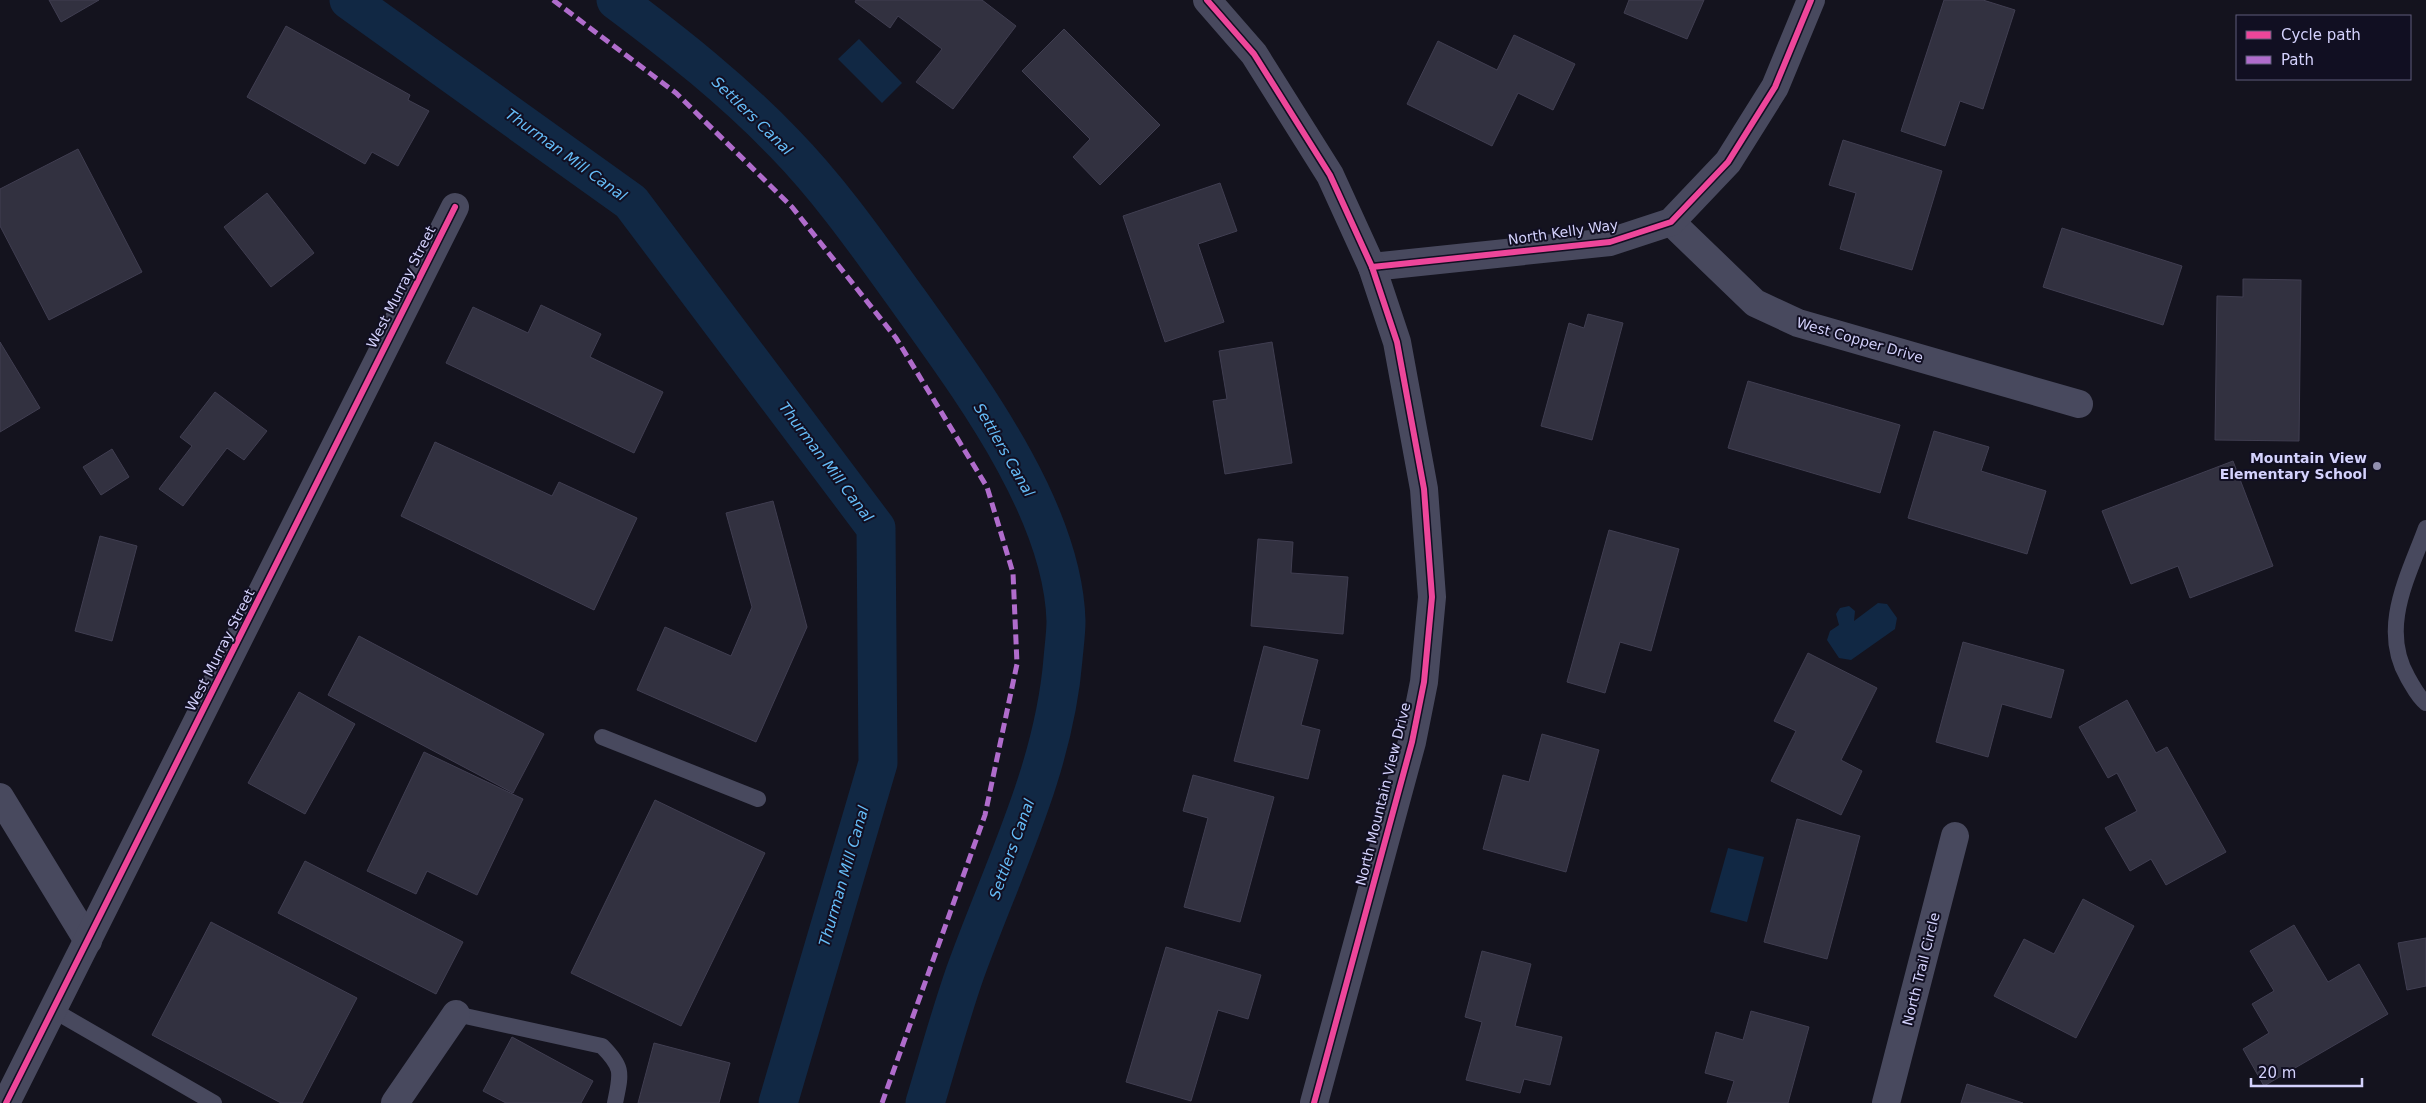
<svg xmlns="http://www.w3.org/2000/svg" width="2426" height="1103" font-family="'DejaVu Sans',sans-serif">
<rect width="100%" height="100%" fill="#14131e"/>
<!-- water -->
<g fill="#112844">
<path d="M859 39 902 83 882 103 838 59Z"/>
<path d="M1878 603 1887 604 1897 618 1895 629 1851 660 1839 658 1827 640 1830 631 1839 625 1836 614 1840 608 1849 606 1855 611 1854 621Z"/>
<path d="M1728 848 1764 857 1747 922 1710 912Z"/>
</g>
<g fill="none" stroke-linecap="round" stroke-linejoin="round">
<!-- canal -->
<g stroke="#112844" stroke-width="39">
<path d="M349 0 631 202 876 528 878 763 778 1103"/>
<path d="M616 0C675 44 733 90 784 143 830 190 869 246 908 300 970 387 1063 510 1066 621 1066 633 1064 647 1063 659 1054 770 1002 870 965 973 950 1016 938 1060 925 1103"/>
</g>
</g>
<!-- building -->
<g fill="#323140" stroke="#403e51">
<path d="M49 0H99L61 22Z"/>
<path d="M856 0H982L1016 26 953 109 916 82 942 49 898 16 890 28 855 2Z"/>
<path d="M1629 0H1704L1687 39 1624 13Z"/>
<path d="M1944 0H1983L2015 10 1983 109 1960 101 1945 146 1901 131Z"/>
<path d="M286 26 410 95 408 100 429 111 398 166 372 152 365 164 247 97Z"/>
<path d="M1064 29 1160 125 1100 185 1073 157 1090 139 1022 71Z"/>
<path d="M1514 35 1575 64 1553 110 1518 93 1492 146 1407 104 1438 41 1497 70Z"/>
<path d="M1843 140 1942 171 1912 270 1840 249 1856 193 1829 185Z"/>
<path d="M78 149 142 272 49 320 0 226V189Z"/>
<path d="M1220 183 1237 231 1198 244 1224 322 1165 342 1123 216Z"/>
<path d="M267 193 314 253 271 287 224 227Z"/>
<path d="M2062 228 2182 266 2163 325 2043 287Z"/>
<path d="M2243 279 2301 280 2299 441 2215 440 2217 296 2243 297Z"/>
<path d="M541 305 601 334 590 357 663 392 634 453 446 363 473 307 528 333Z"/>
<path d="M1588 314 1623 323 1592 440 1541 426 1569 323 1584 328Z"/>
<path d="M0 342 40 408 0 432Z"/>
<path d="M1272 342 1292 463 1225 474 1213 401 1227 399 1219 351Z"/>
<path d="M1748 381 1900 425 1880 493 1728 448Z"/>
<path d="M215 392 267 431 244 460 227 448 183 506 159 489 192 446 180 437Z"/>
<path d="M1934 431 1989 447 1981 471 2046 491 2027 554 1908 518Z"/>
<path d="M435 442 552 496 559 482 637 518 594 610 401 516Z"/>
<path d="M112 449 129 477 101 495 83 467Z"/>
<path d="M2233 461 2273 566 2190 598 2178 566 2131 584 2102 511Z"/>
<path d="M773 501 807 627 756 742 637 690 665 627 731 656 752 607 726 513Z"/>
<path d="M1609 530 1679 549 1651 651 1620 642 1605 693 1567 682Z"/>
<path d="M100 536 137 546 112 641 75 631Z"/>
<path d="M1258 539 1293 542 1291 573 1348 577 1343 634 1251 626Z"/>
<path d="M359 636 544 734 513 793 328 695Z"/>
<path d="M1963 642 2064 670 2051 718 2002 704 1988 757 1936 742Z"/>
<path d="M1264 646 1318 660 1301 725 1320 730 1308 779 1234 761Z"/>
<path d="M1808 653 1877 688 1841 760 1862 771 1841 815 1771 781 1796 731 1774 721Z"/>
<path d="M299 692 355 724 305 814 248 783Z"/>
<path d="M2127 700 2156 753 2167 747 2226 852 2166 885 2151 859 2130 871 2105 828 2137 811 2117 773 2108 778 2079 727Z"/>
<path d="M1542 734 1599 750 1566 872 1483 849 1503 775 1529 782Z"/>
<path d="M424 752 523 799 477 895 427 871 416 894 367 871Z"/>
<path d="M1193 775 1274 797 1240 922 1184 907 1208 818 1183 811Z"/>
<path d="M655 800 765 853 681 1026 571 973Z"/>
<path d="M1797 819 1860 836 1827 959 1764 942Z"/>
<path d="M305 861 463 942 436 994 278 913Z"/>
<path d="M2083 899 2134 926 2076 1038 1994 996 2024 939 2054 954Z"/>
<path d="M211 922 357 998 302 1103H281L152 1035Z"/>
<path d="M2294 925 2328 982 2359 964 2388 1014 2264 1086 2243 1049 2269 1033 2252 1004 2274 991 2250 951Z"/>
<path d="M2426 938V986L2407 990 2398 943Z"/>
<path d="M1166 947 1261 975 1248 1019 1218 1010 1191 1101 1126 1082Z"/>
<path d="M1482 951 1531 964 1515 1026 1562 1037 1550 1085 1524 1079 1520 1093 1466 1080 1482 1022 1465 1017Z"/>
<path d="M1751 1011 1809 1027 1788 1103H1727L1734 1081 1705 1073 1716 1032 1743 1040Z"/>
<path d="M512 1037 593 1081 581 1103H506L483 1091Z"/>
<path d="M654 1043 730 1063 719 1103H638Z"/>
<path d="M1967 1084 2023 1103H1961Z"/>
</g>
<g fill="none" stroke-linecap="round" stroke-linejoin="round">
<!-- service -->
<g stroke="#48495e" stroke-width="16">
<path d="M2426 528C2408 577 2379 628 2408 678 2414 688 2418 697 2426 703"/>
<path d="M602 737 758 799"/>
<path d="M53 1010 214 1103"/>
<path d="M456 1014 602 1046C624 1068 621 1073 615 1103"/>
</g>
<!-- minor -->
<g stroke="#48495e" stroke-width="28">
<path d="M1671 222 1755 303 1798 323 2079 404"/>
<path d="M1372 267 1610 242 1671 222 1728 162 1775 87 1811 0"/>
<path d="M0 797 88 941"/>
<path d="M6 1103 455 207"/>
<path d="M395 1103 456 1014"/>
<path d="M1886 1103 1955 836"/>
</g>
<!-- tertiary -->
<path stroke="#48495e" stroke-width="28" d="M1207 0 1254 54 1330 175 1372 267 1397 342 1424 489 1432 597 1424 682 1412 742 1314 1103"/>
<!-- quiet -->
<path stroke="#b06ccc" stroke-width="5" stroke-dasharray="10 5" stroke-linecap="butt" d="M553 0 676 93 792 207 896 338 987 487 1013 573 1017 664 985 815 882 1103"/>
<!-- cycleway casing -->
<g stroke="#110f22" stroke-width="9">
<g id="cycleway">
<path d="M1207 0 1254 54 1330 175 1372 267 1397 342 1424 489 1432 597 1424 682 1412 742 1314 1103"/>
<path d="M1372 267 1610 242 1671 222 1728 162 1775 87 1811 0"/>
<path d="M6 1103 455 207"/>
</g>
</g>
<!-- cycleway -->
<use href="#cycleway" stroke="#ed469a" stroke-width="6"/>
</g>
<!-- markers -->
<circle fill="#918faf" stroke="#110f22" stroke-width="2" cx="2377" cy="466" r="5"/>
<g text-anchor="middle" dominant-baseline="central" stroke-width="4" stroke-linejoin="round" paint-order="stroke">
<!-- street labels -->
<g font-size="14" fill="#d4d2fd" stroke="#110f22">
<text transform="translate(1563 232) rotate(-8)">North Kelly Way</text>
<text transform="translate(401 287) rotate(-63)">West Murray Street</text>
<text transform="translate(1860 340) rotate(16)">West Copper Drive</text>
<text transform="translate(220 650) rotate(-63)">West Murray Street</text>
<text transform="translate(1383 794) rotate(-76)">North Mountain View Drive</text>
<text transform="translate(1921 969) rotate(-76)">North Trail Circle</text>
</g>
<!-- poi labels -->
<g font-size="14" font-weight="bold" fill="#d4d2fd" stroke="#110f22" text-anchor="end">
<text x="2367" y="458">Mountain View<tspan x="2367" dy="16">Elementary School</tspan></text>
</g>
<!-- water labels -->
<g font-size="15" font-style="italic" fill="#65bcf7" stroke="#110f22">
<text transform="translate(752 116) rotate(44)">Settlers Canal</text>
<text transform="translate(566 155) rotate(36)">Thurman Mill Canal</text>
<text transform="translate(1004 450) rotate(60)">Settlers Canal</text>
<text transform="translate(826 462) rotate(53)">Thurman Mill Canal</text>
<text transform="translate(1012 849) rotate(-70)">Settlers Canal</text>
<text transform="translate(844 876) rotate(-74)">Thurman Mill Canal</text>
</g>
</g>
<!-- legend -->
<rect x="2236" y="15" width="175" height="65" fill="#110f22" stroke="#5f5d7a"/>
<rect x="2246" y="31" width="25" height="8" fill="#ed469a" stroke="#5f5d7a"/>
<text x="2281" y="40" font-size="15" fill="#d4d2fd">Cycle path</text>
<rect x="2246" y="56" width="25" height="8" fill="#b06ccc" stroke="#5f5d7a"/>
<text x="2281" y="65" font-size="15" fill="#d4d2fd">Path</text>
<!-- scale -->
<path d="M2251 1078v8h111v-8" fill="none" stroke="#d4d2fd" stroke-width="2.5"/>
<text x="2258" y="1078" font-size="15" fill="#d4d2fd" stroke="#110f22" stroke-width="4" paint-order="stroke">20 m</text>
</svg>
